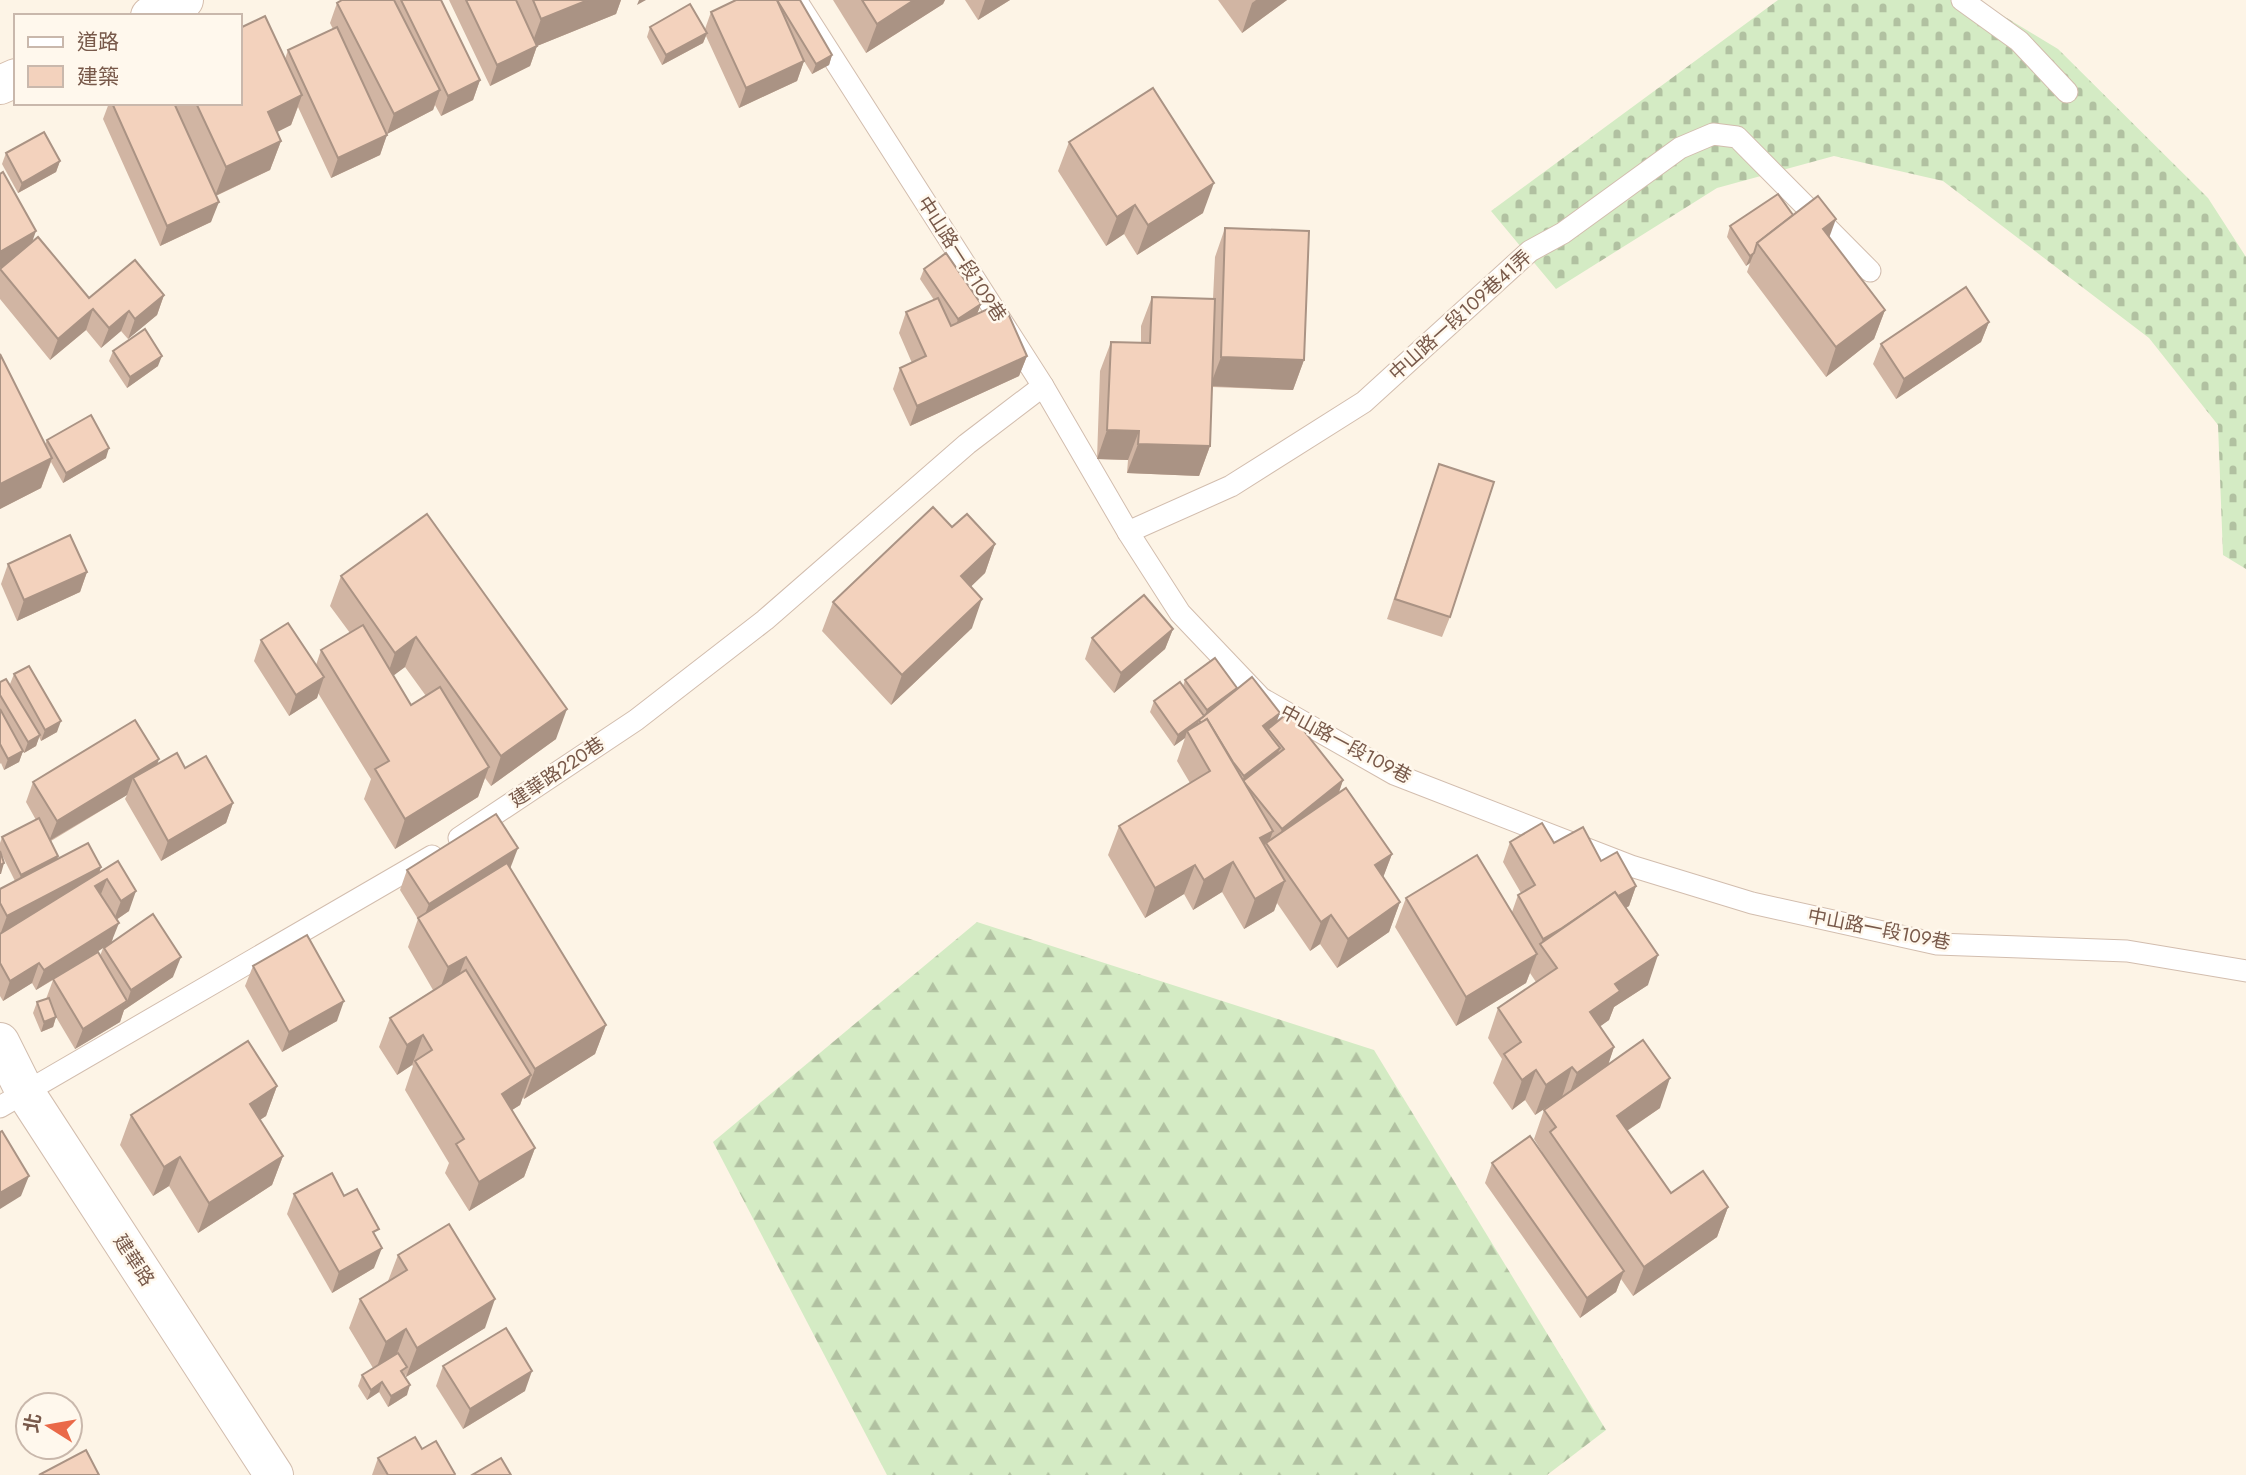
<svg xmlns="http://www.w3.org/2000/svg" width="2246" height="1475" font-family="Jost,'Noto Sans TC',sans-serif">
<defs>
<pattern id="forest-firs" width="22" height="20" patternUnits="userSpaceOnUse" patternTransform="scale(1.75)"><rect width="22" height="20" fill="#d4ebc4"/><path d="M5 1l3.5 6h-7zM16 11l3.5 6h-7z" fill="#b1c1a1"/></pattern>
<pattern id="cemetery-stones" width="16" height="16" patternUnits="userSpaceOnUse" patternTransform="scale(1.75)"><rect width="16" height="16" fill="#d4ebc4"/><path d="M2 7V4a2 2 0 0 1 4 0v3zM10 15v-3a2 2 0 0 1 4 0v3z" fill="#b1c1a1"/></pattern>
</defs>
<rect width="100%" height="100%" fill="#fdf4e6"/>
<!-- forest -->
<path fill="url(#forest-firs)" d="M977 922 1374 1050 1606 1430 1547 1475H887L713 1142Z"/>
<!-- cemetery -->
<path fill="url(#cemetery-stones)" d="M1778 0H1977L2058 49 2208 198 2246 257V569L2223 555 2218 425 2149 338 1943 181 1834 156 1717 188 1556 289 1491 211Z"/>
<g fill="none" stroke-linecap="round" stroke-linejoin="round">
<!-- lane casing -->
<g stroke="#d2bdae" stroke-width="23">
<g id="lane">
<path d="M796 0 1043 386 1128 532 1180 613 1261 698 1394 774 1631 866 1752 903 1937 944 2127 951 2246 971"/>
<path d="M1962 0 2019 41 2067 92"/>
<path d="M1128 532 1231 486 1364 402 1530 251 1563 233 1680 148 1713 134 1737 137 1870 271"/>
<path d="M459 838 636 720 765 620 967 444 1043 386"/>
<path d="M0 1107 432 856"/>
</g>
</g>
<!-- street casing -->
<g stroke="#d2bdae" stroke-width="40">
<path id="street" d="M0 1042 25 1092 274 1475"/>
</g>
<!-- secondary casing -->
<g stroke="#d5bdac" stroke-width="40">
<g id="secondary">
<path d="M150 16 184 0"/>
<path d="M0 85 16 78"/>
</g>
</g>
<!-- lane -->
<use href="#lane" stroke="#fff" stroke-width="21"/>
<!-- street -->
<use href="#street" stroke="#fff" stroke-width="38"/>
<!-- secondary -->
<use href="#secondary" stroke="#fff" stroke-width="38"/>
</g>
<!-- wall -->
<g fill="#d1b5a3" fill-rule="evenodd">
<path d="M342 0H441L480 80 473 100 441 116 435 105 433 110 387 134 380 155 331 178 298 107 291 125 277 132 281 141 270 170 216 196 211 222 160 246 103 119 109 103H240L285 59 288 50 333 29 330 23 337 3Z"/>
<path d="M449 0H621L616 14 537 46 530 66 490 86Z"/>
<path d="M800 0 832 55 829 65 812 74 804 61 797 81 739 108 706 36 703 43 662 65 647 37 650 27 705 29 711 12Z"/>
<path d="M833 0H945L943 4 866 53Z"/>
<path d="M965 0H1010L978 20Z"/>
<path d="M1218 0H1287L1242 33Z"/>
<path d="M1069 142 1203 213 1137 255 1124 234 1106 246 1058 171Z"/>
<path d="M6 153 60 161 56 172 18 193 2 164Z"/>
<path d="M0 174 32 242 89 298 164 295 157 315 128 339 121 331 101 348 86 330 50 360 0 299V269L4 265 0 268Z"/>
<path d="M1793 215 1829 237 1885 310 1874 339 1826 377 1747 272 1750 263 1746 266 1727 237 1730 226Z"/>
<path d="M1225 228 1304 360 1293 390 1212 387 1210 446 1199 476 1127 473 1128 460 1097 459 1100 371 1111 342H1141V326L1152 297 1213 299 1215 257Z"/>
<path d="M924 269 981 304 977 314 1027 356 1019 376 910 426 893 389 900 368 912 363 899 333 906 312 934 300 920 279Z"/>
<path d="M1989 322 1981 342 1896 399 1873 364 1881 344Z"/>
<path d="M113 351 158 366 127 388 109 361Z"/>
<path d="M0 354 45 445 47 440 106 458 63 483 51 462 41 488 0 509Z"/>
<path d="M1439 464 1450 617 1442 637 1387 619Z"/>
<path d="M952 527 995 544 985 573 971 586 972 628 891 705 822 631 833 602Z"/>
<path d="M8 564 87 572 80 592 17 621 1 584Z"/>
<path d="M341 576 556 739 491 786 485 778 478 797 395 849 364 799 371 779 318 693 317 698 289 716 254 661 261 640 316 665 321 650 350 633 330 606ZM405 667 426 696 411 705 393 675Z"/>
<path d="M1173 629 1165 649 1114 693 1085 659 1092 638Z"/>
<path d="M14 674 57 732 41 741 39 737 36 746 24 753 15 738 23 751 19 762 4 770 1 763 0 764V682L10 684Z"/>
<path d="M1185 680 1237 688 1280 713 1276 722 1343 780 1339 792 1392 854 1383 877 1400 902 1389 932 1337 968 1320 944 1310 951 1277 903 1274 911 1244 929 1222 892 1193 910 1184 894 1145 918 1108 855 1119 826 1190 783 1177 761 1185 738 1174 746 1150 712 1154 701 1183 686Z"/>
<path d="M157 765 185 768 233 803 226 823 161 861 125 799 127 795 51 841 58 856 57 859 101 867 99 872 118 861 129 911 116 920 112 942 173 977 124 1010 120 1022 75 1049 56 1017 53 1027 41 1032 33 1013 37 1002 46 999 53 980 36 990 32 983 3 1001 0 996V889L15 881 0 851V843L2 837 36 820 26 802 33 782ZM103 948 100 956 93 955Z"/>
<path d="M1510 842 1554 843 1636 886 1629 906 1626 908 1648 985 1614 1007 1609 1020 1600 1026 1614 1047 1608 1065 1660 1108 1627 1131 1671 1193 1728 1207 1717 1237 1633 1296 1621 1279 1616 1292 1580 1318 1485 1183 1492 1163 1542 1154V1152L1534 1139 1544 1110 1562 1097 1535 1115 1525 1100 1512 1110 1493 1083 1502 1059 1488 1038 1498 1008 1536 982 1530 973 1526 983 1456 1026 1395 927 1406 898 1512 912 1518 895 1521 893 1503 862Z"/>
<path d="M510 869 606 1025 595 1054 524 1099 523 1097 520 1105 512 1110 535 1148 524 1177 469 1211 445 1173 449 1163 405 1090 413 1066 412 1065 397 1075 379 1047 390 1018 433 990 408 947 418 919 400 890 407 870Z"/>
<path d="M253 966 337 1021 282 1052 245 986Z"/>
<path d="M277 1086 266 1116 260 1120 283 1156 272 1185 198 1233 169 1186 153 1196 120 1145 131 1115Z"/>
<path d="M294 1194 344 1196 376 1237 374 1268 332 1293 287 1214Z"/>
<path d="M398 1255 485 1328 406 1377 405 1374 407 1395 388 1407 379 1392 367 1400 358 1386 362 1375 373 1368 349 1328 360 1299 388 1281Z"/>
<path d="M443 1366 525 1391 463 1429 436 1386Z"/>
<path d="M422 1449 455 1475H372L378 1458Z"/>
</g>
<!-- shaded-wall -->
<g fill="#aa9384">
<path d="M588 0H621L616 14 537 46 530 66 490 86 497 65 530 49 541 19Z"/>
<path d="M639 0H646L637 5Z"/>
<path d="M914 0H945L943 4 866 53 877 24Z"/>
<path d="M985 0H1010L978 20Z"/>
<path d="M1256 0H1287L1242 33 1252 3Z"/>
<path d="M707 33 703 43 662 65 666 55Z"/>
<path d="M832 55 829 65 812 74 816 64Z"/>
<path d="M804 61 797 81 739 108 746 88Z"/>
<path d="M480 80 473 100 441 116 448 96Z"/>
<path d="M440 90 433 110 387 134 394 114Z"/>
<path d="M302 95 291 125 257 142 268 112Z"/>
<path d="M387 135 380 155 331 178 338 158Z"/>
<path d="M281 141 270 170 215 196 226 167Z"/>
<path d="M60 161 56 172 18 193 22 183Z"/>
<path d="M1214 183 1203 213 1137 255 1148 225Z"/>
<path d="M219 202 211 222 160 246 167 226Z"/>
<path d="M1135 205 1124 234 1106 246 1117 217Z"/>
<path d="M1836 219 1825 249 1823 229Z"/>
<path d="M36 231 29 251 0 268V252Z"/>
<path d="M1754 253 1750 263 1746 266 1750 256Z"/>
<path d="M164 295 157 315 128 339 135 319Z"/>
<path d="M981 304 977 314 955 329 958 319Z"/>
<path d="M93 309 86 330 50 360 58 339Z"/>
<path d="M1885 310 1874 339 1826 377 1836 347Z"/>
<path d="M129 311 121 331 101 348 109 328Z"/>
<path d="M1989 322 1981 342 1896 399 1904 379Z"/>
<path d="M162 356 158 366 127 388 130 377Z"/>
<path d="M1027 356 1019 376 910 426 917 406Z"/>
<path d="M1221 357 1304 360 1293 390 1210 386Z"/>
<path d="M1107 430 1139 431 1128 460 1097 459Z"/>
<path d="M1138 444 1210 446 1199 476 1127 473Z"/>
<path d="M109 448 106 458 63 483 66 473Z"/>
<path d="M52 458 41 488 0 509V484Z"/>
<path d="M995 544 985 573 951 606 961 576Z"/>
<path d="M87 572 80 592 17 621 24 600Z"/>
<path d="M982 599 972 628 891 705 902 675Z"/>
<path d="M1173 629 1165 649 1114 693 1121 673Z"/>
<path d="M416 637 405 667 385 682 395 653Z"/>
<path d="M324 677 317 698 289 716 296 695Z"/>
<path d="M1237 688 1203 720 1207 710Z"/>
<path d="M567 709 556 739 491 786 501 756Z"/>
<path d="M1280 713 1272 733 1268 729 1264 740 1263 726Z"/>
<path d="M61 721 57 732 41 741 45 730Z"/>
<path d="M1199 721 1195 731H1187L1185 738 1174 746 1178 735Z"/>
<path d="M40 735 36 746 24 753 28 742Z"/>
<path d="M1280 748 1272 768 1237 797 1244 776Z"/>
<path d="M23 751 19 762 4 770 8 759Z"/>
<path d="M159 759 152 780 133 778 127 795 49 841 57 821Z"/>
<path d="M489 767 478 797 395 849 405 819Z"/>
<path d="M1343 780 1336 801 1275 850 1282 829Z"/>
<path d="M233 803 226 823 161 861 168 841Z"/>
<path d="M1273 831 1268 845 1266 843 1259 862 1260 838Z"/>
<path d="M518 848 510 869 421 925 429 904Z"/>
<path d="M1392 854 1381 883 1375 865Z"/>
<path d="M58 856 55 867 17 886 21 875Z"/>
<path d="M1233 862 1222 892 1193 910 1204 880Z"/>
<path d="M4 863 1 874H0V865Z"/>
<path d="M1195 865 1184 894 1145 918 1155 888Z"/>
<path d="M101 867 94 888 0 935 7 916Z"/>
<path d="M107 879 99 899 95 886Z"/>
<path d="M1285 881 1274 911 1244 929 1255 899Z"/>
<path d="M1636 886 1629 906 1547 953 1541 945 1543 939Z"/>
<path d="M136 891 129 911 113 922 121 901Z"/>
<path d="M1400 902 1389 932 1337 968 1348 939Z"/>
<path d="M1331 915 1320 944 1310 951 1321 922Z"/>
<path d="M119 923 111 943 36 990 44 970Z"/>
<path d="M1537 954 1526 983 1456 1026 1466 997Z"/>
<path d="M1658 955 1648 985 1614 1007 1609 1020 1580 1041 1590 1012 1615 984Z"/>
<path d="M181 957 173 977 124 1010 120 1022 75 1049 83 1029 127 1002 131 990Z"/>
<path d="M466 957 455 986 437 997 448 967Z"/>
<path d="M39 963 32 983 3 1001 10 981Z"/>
<path d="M344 1001 337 1021 282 1052 289 1032Z"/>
<path d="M56 1017 53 1027 41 1032 44 1022Z"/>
<path d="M606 1025 595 1054 524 1099 535 1069Z"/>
<path d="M423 1035 412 1065 397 1075 407 1045Z"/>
<path d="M1614 1047 1604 1077 1566 1103 1577 1073Z"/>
<path d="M1572 1067 1562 1097 1535 1115 1546 1085Z"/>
<path d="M1536 1070 1525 1100 1512 1110 1522 1080Z"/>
<path d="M531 1075 520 1105 491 1123 502 1094Z"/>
<path d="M1670 1078 1660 1108 1606 1145 1617 1116Z"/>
<path d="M277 1086 266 1116 239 1133 250 1104Z"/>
<path d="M535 1148 524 1177 469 1211 479 1182Z"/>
<path d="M283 1156 272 1185 198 1233 209 1203Z"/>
<path d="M180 1157 169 1186 153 1196 164 1167Z"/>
<path d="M29 1176 21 1196 0 1209V1193Z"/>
<path d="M1728 1207 1717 1237 1633 1296 1644 1267Z"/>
<path d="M382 1248 374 1268 332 1293 339 1272Z"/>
<path d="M1624 1271 1616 1292 1580 1318 1587 1298Z"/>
<path d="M495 1299 485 1328 406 1377 417 1348Z"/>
<path d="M406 1329 395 1359 375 1372 386 1342Z"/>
<path d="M532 1371 525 1391 463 1429 470 1409Z"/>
<path d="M382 1382 379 1392 367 1400 371 1390Z"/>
<path d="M410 1385 407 1395 388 1407 391 1396Z"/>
</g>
<!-- building -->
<g fill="#f3d2bd" stroke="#aa9384" stroke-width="2">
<path d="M342 0H394L440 90 394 114 337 3Z"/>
<path d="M401 0H441L480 80 448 96Z"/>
<path d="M466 0H516L537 46 497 65Z"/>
<path d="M533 0H588L541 19Z"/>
<path d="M736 0H777L804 61 746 88 711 12Z"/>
<path d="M777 0H800L832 55 816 64Z"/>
<path d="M862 0H914L877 24Z"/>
<path d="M690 4 707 33 666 55 650 27Z"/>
<path d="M265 16 302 95 268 112 281 141 226 167 196 103H240V28Z"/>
<path d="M337 27 387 135 338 158 288 50Z"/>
<path d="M1153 88 1214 183 1148 225 1135 205 1117 217 1069 142Z"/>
<path d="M112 103H174L219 202 167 226Z"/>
<path d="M44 132 60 161 22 183 6 153Z"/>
<path d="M3 172 36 231 0 252V174Z"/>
<path d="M1778 194 1793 215 1757 243 1754 253 1750 256 1730 226Z"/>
<path d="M1818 196 1836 219 1823 229 1885 310 1836 347 1757 243Z"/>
<path d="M1225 228 1309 231 1304 360 1221 357Z"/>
<path d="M38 237 89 298 135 260 164 295 135 319 129 311 109 328 93 309 58 339 0 269Z"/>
<path d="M946 253 981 304 958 319 924 269Z"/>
<path d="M1966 287 1989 322 1904 379 1881 344Z"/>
<path d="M1152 297 1215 299 1210 446 1138 444 1139 431 1107 430 1111 342 1150 343Z"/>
<path d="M938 298 951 326 1003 302 1027 356 917 406 900 368 926 356 906 312Z"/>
<path d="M145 329 162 356 130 377 113 351Z"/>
<path d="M0 354 52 458 0 484Z"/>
<path d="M91 415 109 448 66 473 47 440Z"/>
<path d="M1439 464 1494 482 1450 617 1395 599Z"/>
<path d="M933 507 952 527 967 514 995 544 961 576 982 599 902 675 833 602Z"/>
<path d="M427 514 567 709 501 756 416 637 395 653 341 576Z"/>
<path d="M70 535 87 572 24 600 8 564Z"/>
<path d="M1144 595 1173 629 1121 673 1092 638Z"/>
<path d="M288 623 324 677 296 695 261 640Z"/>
<path d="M363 625 411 705 440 687 489 767 405 819 375 769 389 761 321 650Z"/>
<path d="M1215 658 1237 688 1207 710 1185 680Z"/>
<path d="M29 666 61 721 45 730 14 674Z"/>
<path d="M1252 677 1280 713 1263 726 1280 748 1244 776 1233 762 1207 719 1201 723 1199 720Z"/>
<path d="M6 679 40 735 28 742 0 695V682Z"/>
<path d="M1180 682 1204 716 1178 735 1154 701Z"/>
<path d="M0 709 23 751 8 759 0 744Z"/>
<path d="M1289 712 1343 780 1282 829 1243 781 1284 749 1268 729Z"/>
<path d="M1207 719 1273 831 1260 838 1285 881 1255 899 1233 862 1204 880 1195 865 1155 888 1119 826 1210 771 1187 731Z"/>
<path d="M135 720 159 759 57 821 33 782Z"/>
<path d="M177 753 185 768 206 756 233 803 168 841 133 778Z"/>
<path d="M1346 788 1392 854 1375 865 1400 902 1348 939 1331 915 1321 922 1266 843Z"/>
<path d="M496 814 518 848 429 904 407 870Z"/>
<path d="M39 818 58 856 21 875 2 837Z"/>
<path d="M1542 823 1554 843 1583 827 1601 861 1617 852 1636 886 1618 896 1615 892 1562 928 1543 939 1518 895 1535 885 1510 842Z"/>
<path d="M88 843 101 867 7 916 0 903V889Z"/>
<path d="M0 851 4 863 0 865Z"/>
<path d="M1477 855 1537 954 1466 997 1406 898Z"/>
<path d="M118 861 136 891 121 901 107 879 95 886 119 923 44 970 39 963 10 981 0 963V934Z"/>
<path d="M507 863 606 1025 535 1069 466 957 448 967 418 918Z"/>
<path d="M1615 892 1658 955 1615 984 1620 991 1590 1012 1614 1047 1577 1073 1572 1067 1546 1085 1536 1070 1522 1080 1504 1054 1521 1042 1498 1008 1557 968 1540 944Z"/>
<path d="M153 914 181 957 131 990 104 948Z"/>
<path d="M307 935 344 1001 289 1032 253 966Z"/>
<path d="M98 952 127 1001 83 1029 53 979Z"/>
<path d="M466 970 531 1075 502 1094 535 1148 479 1182 456 1144 464 1139 415 1061 432 1050 423 1035 407 1045 390 1018Z"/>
<path d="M49 998 56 1017 44 1022 37 1002Z"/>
<path d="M1643 1040 1670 1078 1617 1116 1671 1193 1703 1171 1728 1207 1644 1267 1550 1132 1556 1127 1544 1110Z"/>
<path d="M248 1041 277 1086 250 1104 283 1156 209 1203 180 1157 164 1167 131 1115Z"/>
<path d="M2 1131 29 1176 0 1193V1132Z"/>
<path d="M1530 1136 1624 1271 1587 1298 1492 1163Z"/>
<path d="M332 1173 344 1196 357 1189 379 1229 373 1232 382 1248 339 1272 294 1194Z"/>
<path d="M449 1224 495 1299 417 1348 406 1329 386 1342 360 1299 407 1270 398 1255Z"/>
<path d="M506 1328 532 1371 470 1409 443 1366Z"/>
<path d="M398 1353 407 1367 401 1371 410 1385 391 1396 382 1382 371 1390 362 1375Z"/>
<path d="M415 1437 422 1449 436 1441 455 1474 454 1475H388L378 1458Z"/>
<path d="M86 1450 99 1475H39Z"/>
<path d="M501 1458 511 1475H472Z"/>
</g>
<g text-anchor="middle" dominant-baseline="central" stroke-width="5" stroke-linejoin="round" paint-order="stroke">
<!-- street labels -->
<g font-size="19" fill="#78594a" stroke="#fff8ed">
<text transform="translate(962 259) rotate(57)">中山路一段109巷</text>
<text transform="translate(1460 315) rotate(-42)">中山路一段109巷41弄</text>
<text transform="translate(1346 744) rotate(28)">中山路一段109巷</text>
<text transform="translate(557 772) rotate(-34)">建華路220巷</text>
<text transform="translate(1879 929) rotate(11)">中山路一段109巷</text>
<text transform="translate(134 1260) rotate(57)">建華路</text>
</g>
</g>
<!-- legend -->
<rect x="14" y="14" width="228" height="91" fill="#fff8ed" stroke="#c9b8ac" stroke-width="2"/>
<rect x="28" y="37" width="35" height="10" fill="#ffffff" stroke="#c9b8ac" stroke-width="2"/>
<text x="77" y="49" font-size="21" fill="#78594a">道路</text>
<rect x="28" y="66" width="35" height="21" fill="#f3d2bd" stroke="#c9b8ac" stroke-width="2"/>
<text x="77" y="84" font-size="21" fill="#78594a">建築</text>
<!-- north arrow -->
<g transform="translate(49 1426) rotate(281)"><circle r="33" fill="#fff8ed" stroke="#c9b8ac" stroke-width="2"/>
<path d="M0-5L12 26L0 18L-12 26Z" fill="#ea6948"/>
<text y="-10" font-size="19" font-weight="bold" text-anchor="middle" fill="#78594a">北</text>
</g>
</svg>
